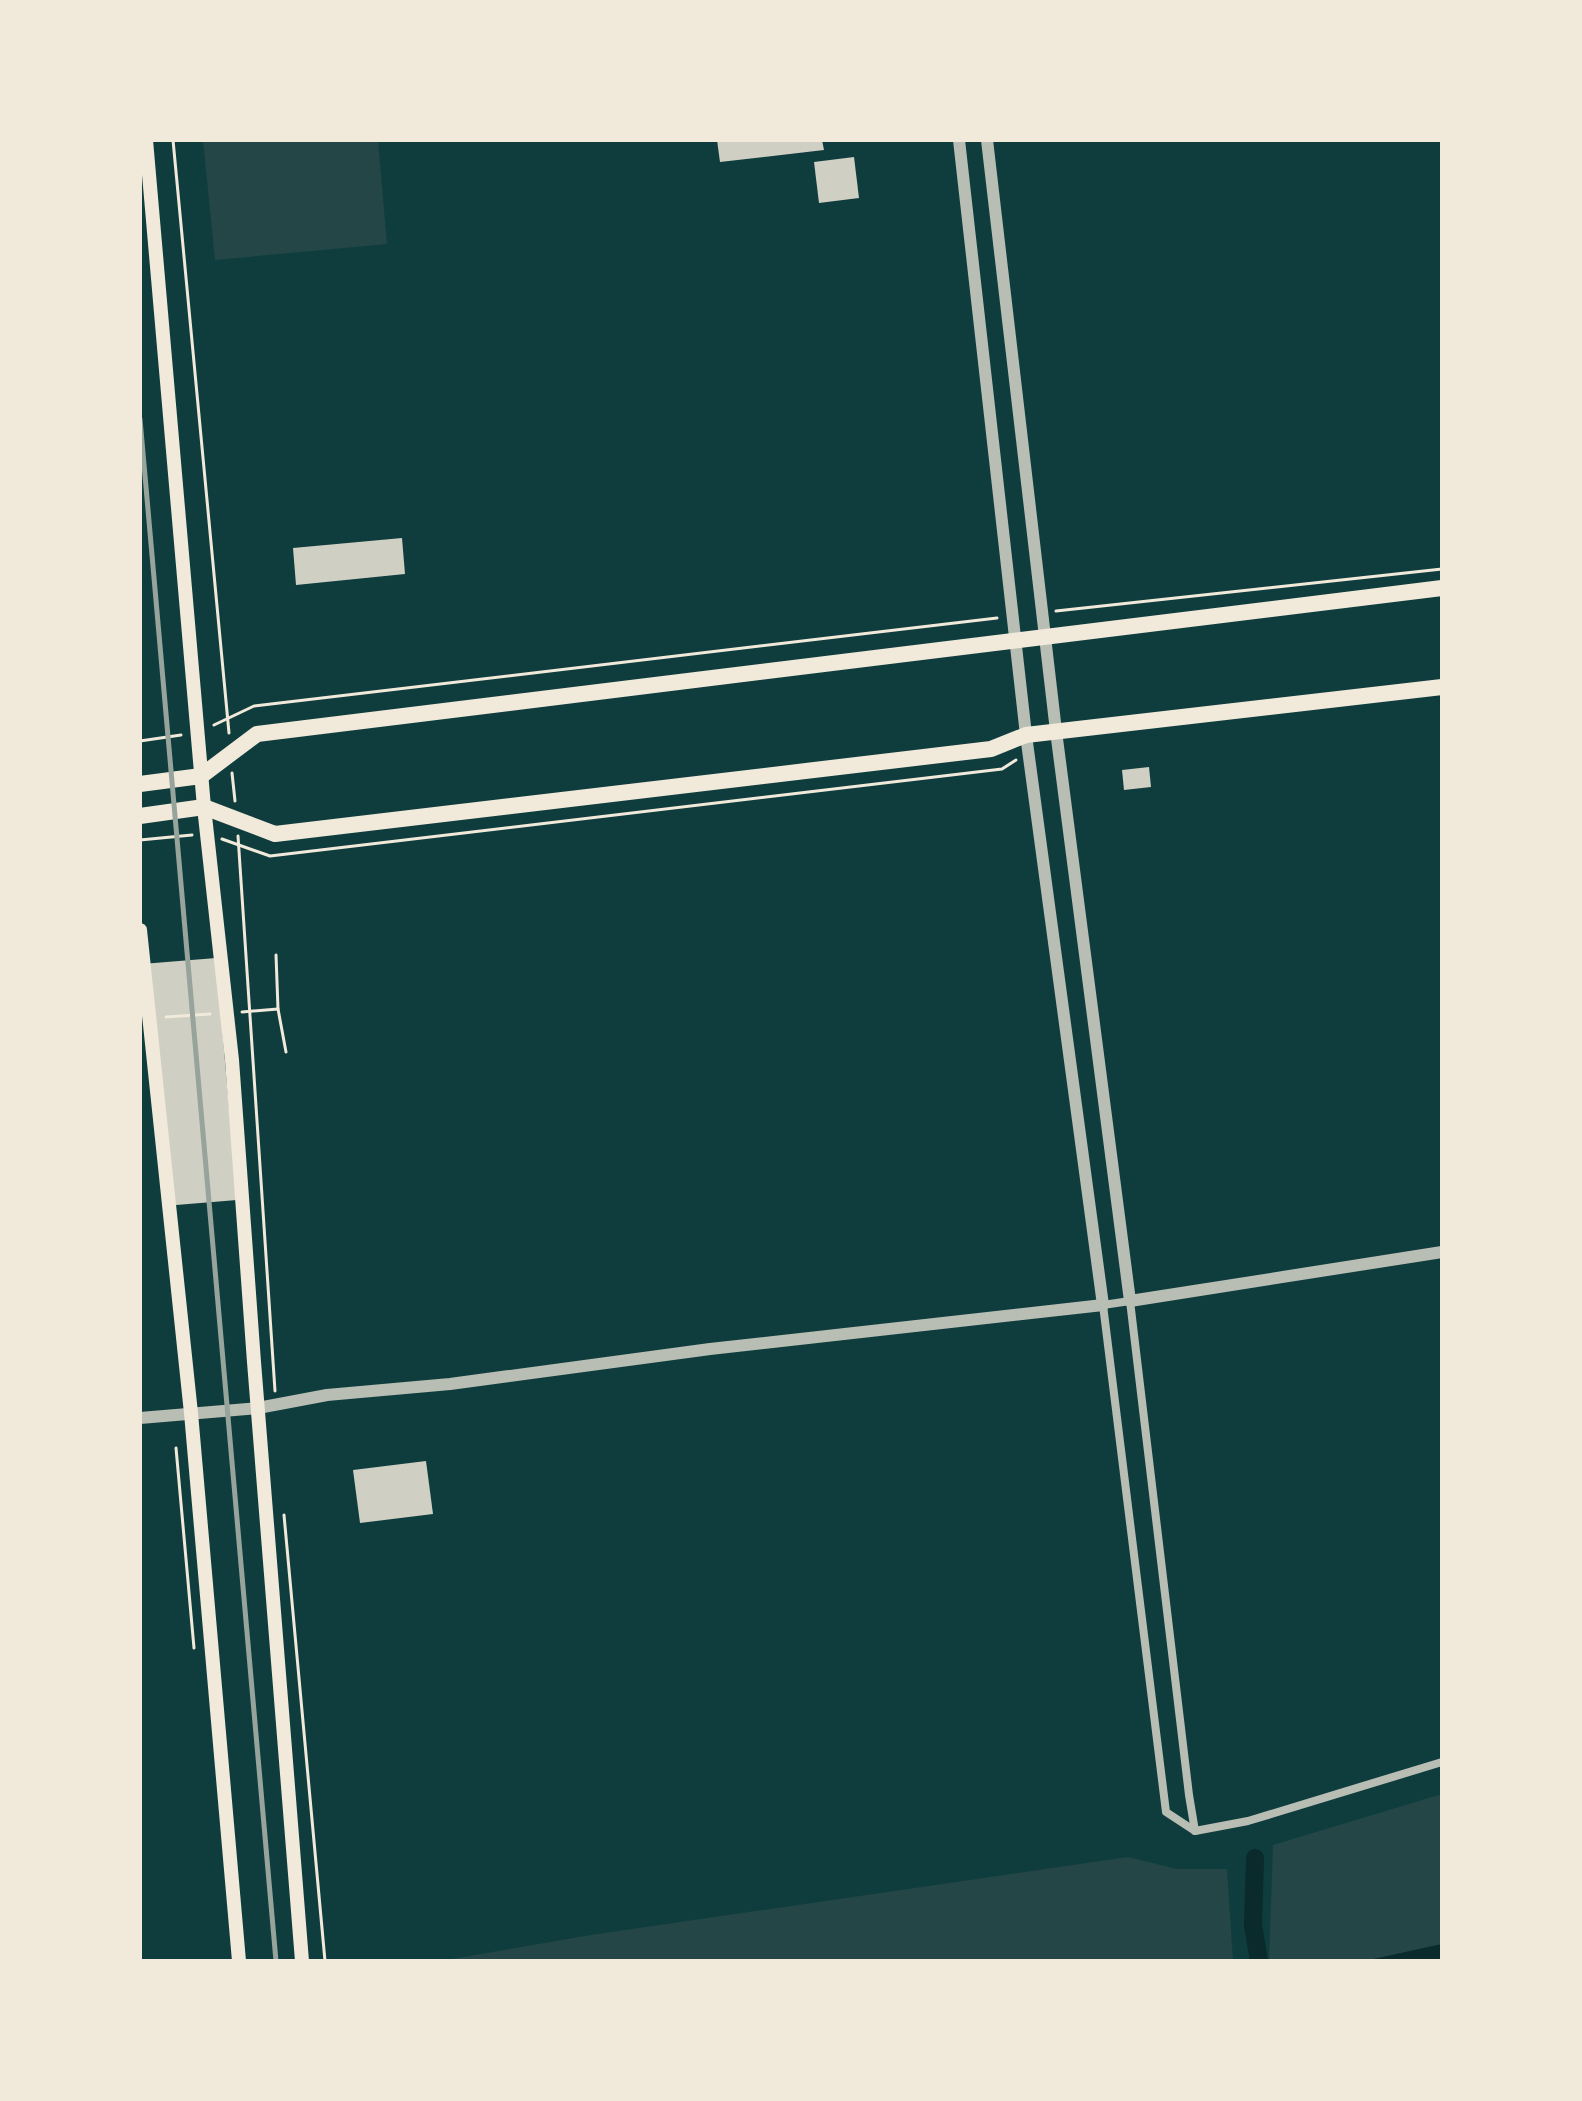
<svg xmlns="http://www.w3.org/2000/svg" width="1582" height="2101" font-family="Helvetica,sans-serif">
<rect width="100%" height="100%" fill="#0f3d3e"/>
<!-- green -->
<g fill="#244646">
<path d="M203 140H378L387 244 215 260Z"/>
<path d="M1442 1794V1944L1365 1961H1269L1273 1845Z"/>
<path d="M1128 1857 1177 1869H1227L1233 1961H440L591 1935Z"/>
</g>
<!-- water -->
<path fill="#0a2a2b" d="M1442 1944V1961H1365Z"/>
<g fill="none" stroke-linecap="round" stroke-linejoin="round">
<!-- canal -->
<path stroke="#0a2a2b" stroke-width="18" d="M1255 1858 1253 1925 1259 1961"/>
</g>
<!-- building -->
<g fill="#cfcfc3">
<path d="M717 140H822L824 150 720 162Z"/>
<path d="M854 157 859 198 819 203 814 162Z"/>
<path d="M402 538 405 574 296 585 293 548Z"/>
<path d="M1149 767 1151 787 1124 790 1122 770Z"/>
<path d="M216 958 237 1200 164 1206 142 964Z"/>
<path d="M426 1461 433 1514 360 1523 353 1470Z"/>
</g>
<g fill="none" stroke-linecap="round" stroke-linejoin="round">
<!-- path -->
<g stroke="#f1e9da" stroke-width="3">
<path d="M173 140 229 733"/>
<path d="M1056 611 1442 569"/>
<path d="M214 725 254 706 997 618"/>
<path d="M140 741 181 735"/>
<path d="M232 773 235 801"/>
<path d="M238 836 275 1391"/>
<path d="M222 839 270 856 1002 769 1016 760"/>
<path d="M140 840 192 835"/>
<path d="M276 955 278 1009 286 1052"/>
<path d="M242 1012 278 1009"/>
<path d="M166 1017 210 1014"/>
<path d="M176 1448 194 1648"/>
<path d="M284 1515 325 1961"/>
</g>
<!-- minor -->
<g stroke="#b8beb3" stroke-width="8">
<path d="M1130 1301 1189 1795 1195 1831 1166 1812 1103 1305Z"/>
<path d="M1195 1831 1248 1821 1442 1762"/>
</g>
<!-- tertiary -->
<g stroke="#b8beb3" stroke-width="12">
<path d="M987 140 1056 731 1130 1301 1442 1252"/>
<path d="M140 1418 258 1408 327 1395 450 1384 710 1349 1103 1305 1026 735 959 140"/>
</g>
<!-- secondary -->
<g stroke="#f1e9da" stroke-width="14">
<path d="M146 140 204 807 232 1060 254 1362 302 1961"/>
<path d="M140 930 191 1413 239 1961"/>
</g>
<!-- primary -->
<g stroke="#f1e9da" stroke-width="16">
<path d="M140 784 201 776 257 734 1442 588"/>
<path d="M140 816 204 807 275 834 991 749 1026 735 1442 687"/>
</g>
<!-- rail -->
<path stroke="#97a49c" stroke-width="5" d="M140 419 276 1961"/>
</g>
<!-- border -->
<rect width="1582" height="2101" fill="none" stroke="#f1e9da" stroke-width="284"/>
</svg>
